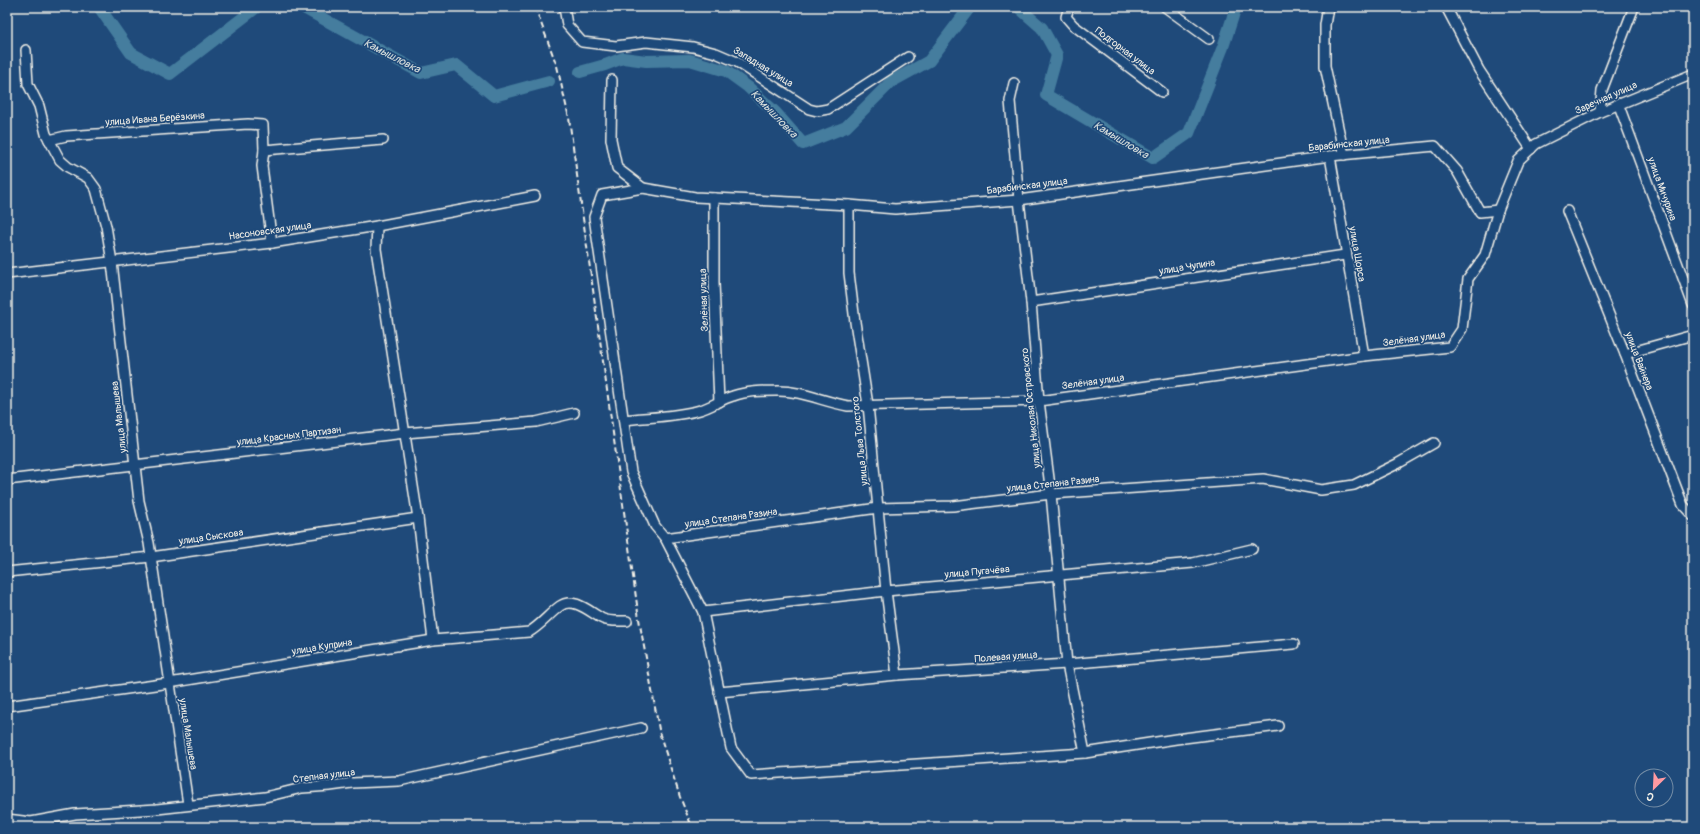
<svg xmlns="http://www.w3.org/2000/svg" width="1700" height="834" font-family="Pangolin,sans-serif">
<rect width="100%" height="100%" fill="#1f4a7a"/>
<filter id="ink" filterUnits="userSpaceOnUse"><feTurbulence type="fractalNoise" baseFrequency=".025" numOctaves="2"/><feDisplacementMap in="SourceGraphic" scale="8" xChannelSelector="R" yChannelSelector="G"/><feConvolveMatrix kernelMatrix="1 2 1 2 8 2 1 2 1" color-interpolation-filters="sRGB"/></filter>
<g filter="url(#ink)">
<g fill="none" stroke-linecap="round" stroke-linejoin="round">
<!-- river -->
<g stroke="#457d9e" stroke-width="12">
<path d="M99 7 131 53 170 74 257 7"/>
<path d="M302 7 421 73 456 65 494 96 549 81"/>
<path d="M1018 7 1042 28 1057 55 1046 95 1153 158 1189 133 1223 47 1236 7"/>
<path d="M580 72 605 65 623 58 646 61 690 60 726 71 748 87 776 113 803 144 846 127 891 82 929 61 970 7"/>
</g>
<!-- minor casing -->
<g stroke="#f4f1e8" stroke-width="12">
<g id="minor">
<path d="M564 7 567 25 582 42 616 46 646 42 693 47 716 53 737 62 809 109 817 111 828 109 908 57"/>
<path d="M1069 7 1066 17 1073 25 1162 92"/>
<path d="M1165 7 1209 39"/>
<path d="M1328 7 1325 25V66L1344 155"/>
<path d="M1446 7 1479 70 1531 149"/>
<path d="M26 50 28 84 39 106 46 134 60 160 68 167 88 178 96 189 106 226 112 262 139 501 149 543 188 804"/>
<path d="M612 80 611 139 617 168 643 188 695 197 849 205 895 209 1019 200 1330 156 1435 146 1457 171 1480 212 1498 210"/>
<path d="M1014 83 1010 101 1019 200 1031 302 1039 401 1051 494 1067 664 1085 753"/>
<path d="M1618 103 1693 305"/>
<path d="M1600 112 1602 90 1634 7"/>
<path d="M49 140 66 136 248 124 263 125 264 150 262 166 272 243"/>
<path d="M264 150 383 140"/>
<path d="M1330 156 1364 356"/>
<path d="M643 188 602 195 594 217 631 472 655 526 665 538 703 612 731 748 751 775 1085 753 1176 739 1278 726"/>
<path d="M714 198V283L719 402"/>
<path d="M849 205V273L855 322 868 405 886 591 897 675"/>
<path d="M1567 211 1625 354 1683 505 1693 516"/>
<path d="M377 226 376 249 418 518 433 640"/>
<path d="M7 274 272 243 377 226 535 196"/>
<path d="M1031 302 1345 255"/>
<path d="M1625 354 1693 335"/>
<path d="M624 420C649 417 675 417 700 410 711 407 722 399 733 396 747 391 762 391 776 391 800 390 824 402 848 406L1039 401 1364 356 1450 347 1462 329 1468 279 1485 255 1498 210 1518 161 1536 144 1600 112 1693 74"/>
<path d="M7 480 405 433 536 422 574 413"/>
<path d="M665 538 878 508 953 506 1051 494 1263 479 1321 490 1354 485 1397 464 1434 443"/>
<path d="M7 572 151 557 418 518"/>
<path d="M703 612 886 591 1193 563 1252 549"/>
<path d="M719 692 897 675 1067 664 1294 644"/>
<path d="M7 706 169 683 433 640 529 632C541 625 549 614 560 606 574 596 591 613 603 619 610 622 619 621 627 621"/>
<path d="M7 819 31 822 75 814 157 809 265 797 302 788 330 786 352 783 399 781 641 728"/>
</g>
</g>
<!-- minor -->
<use href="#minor" stroke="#1f4a7a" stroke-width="9"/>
<!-- rail -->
<path stroke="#f4f1e8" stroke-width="2" stroke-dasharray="6 3" stroke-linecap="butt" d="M535 7 557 66 569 118 639 619 660 735 680 797 692 827"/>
</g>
</g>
<g text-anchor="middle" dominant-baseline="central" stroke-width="3.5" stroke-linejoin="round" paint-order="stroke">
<!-- street labels -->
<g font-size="10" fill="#f4f1e8" stroke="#1f4a7a">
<text transform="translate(1125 51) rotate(37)">Подгорная улица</text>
<text transform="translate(763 67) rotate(31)">Западная улица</text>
<text transform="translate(1606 98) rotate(-24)">Заречная улица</text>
<text transform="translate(155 119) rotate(-4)">улица Ивана Берёзкина</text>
<text transform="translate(1349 144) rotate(-6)">Барабинская улица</text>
<text transform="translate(1027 186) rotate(-7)">Барабинская улица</text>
<text transform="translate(1662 189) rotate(70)">улица Мичурина</text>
<text transform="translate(270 231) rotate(-8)">Насоновская улица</text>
<text transform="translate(1357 254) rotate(80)">улица Щорса</text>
<text transform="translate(1187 267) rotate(-9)">улица Чупина</text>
<text transform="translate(704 300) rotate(-92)">Зелёная улица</text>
<text transform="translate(1414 339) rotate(-8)">Зелёная улица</text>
<text transform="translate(1639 361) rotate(69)">улица Вайнера</text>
<text transform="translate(1093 382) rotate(-8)">Зелёная улица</text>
<text transform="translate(1031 408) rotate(-96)">улица Николая Островского</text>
<text transform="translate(119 417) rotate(-97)">улица Малышева</text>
<text transform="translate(289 436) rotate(-7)">улица Красных Партизан</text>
<text transform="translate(860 441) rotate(-96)">улица Льва Толстого</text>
<text transform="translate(1053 484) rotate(-6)">улица Степана Разина</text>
<text transform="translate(731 518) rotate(-8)">улица Степана Разина</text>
<text transform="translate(211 537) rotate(-8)">улица Сыскова</text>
<text transform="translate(977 572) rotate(-5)">улица Пугачёва</text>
<text transform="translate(322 647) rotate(-9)">улица Куприна</text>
<text transform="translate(1006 657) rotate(-4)">Полевая улица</text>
<text transform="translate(188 734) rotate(81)">улица Малышева</text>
<text transform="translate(324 776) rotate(-7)">Степная улица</text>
</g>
<!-- water labels -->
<g font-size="11" font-style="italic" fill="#dae0dd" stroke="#1f4a7a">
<text transform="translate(392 56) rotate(27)">Камышловка</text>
<text transform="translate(774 114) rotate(46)">Камышловка</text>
<text transform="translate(1121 140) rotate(31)">Камышловка</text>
</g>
</g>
<!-- margin -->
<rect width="1700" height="834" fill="none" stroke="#1f4a7a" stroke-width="24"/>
<rect x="12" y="12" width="1676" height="810" fill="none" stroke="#f4f1e8" stroke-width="1.5" filter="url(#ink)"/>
<!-- north arrow -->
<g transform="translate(1654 788) rotate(204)"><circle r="19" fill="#1f4a7a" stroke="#748da6"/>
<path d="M0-3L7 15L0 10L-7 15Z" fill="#ff9aa2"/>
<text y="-6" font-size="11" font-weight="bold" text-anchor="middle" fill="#f4f1e8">С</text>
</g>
</svg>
